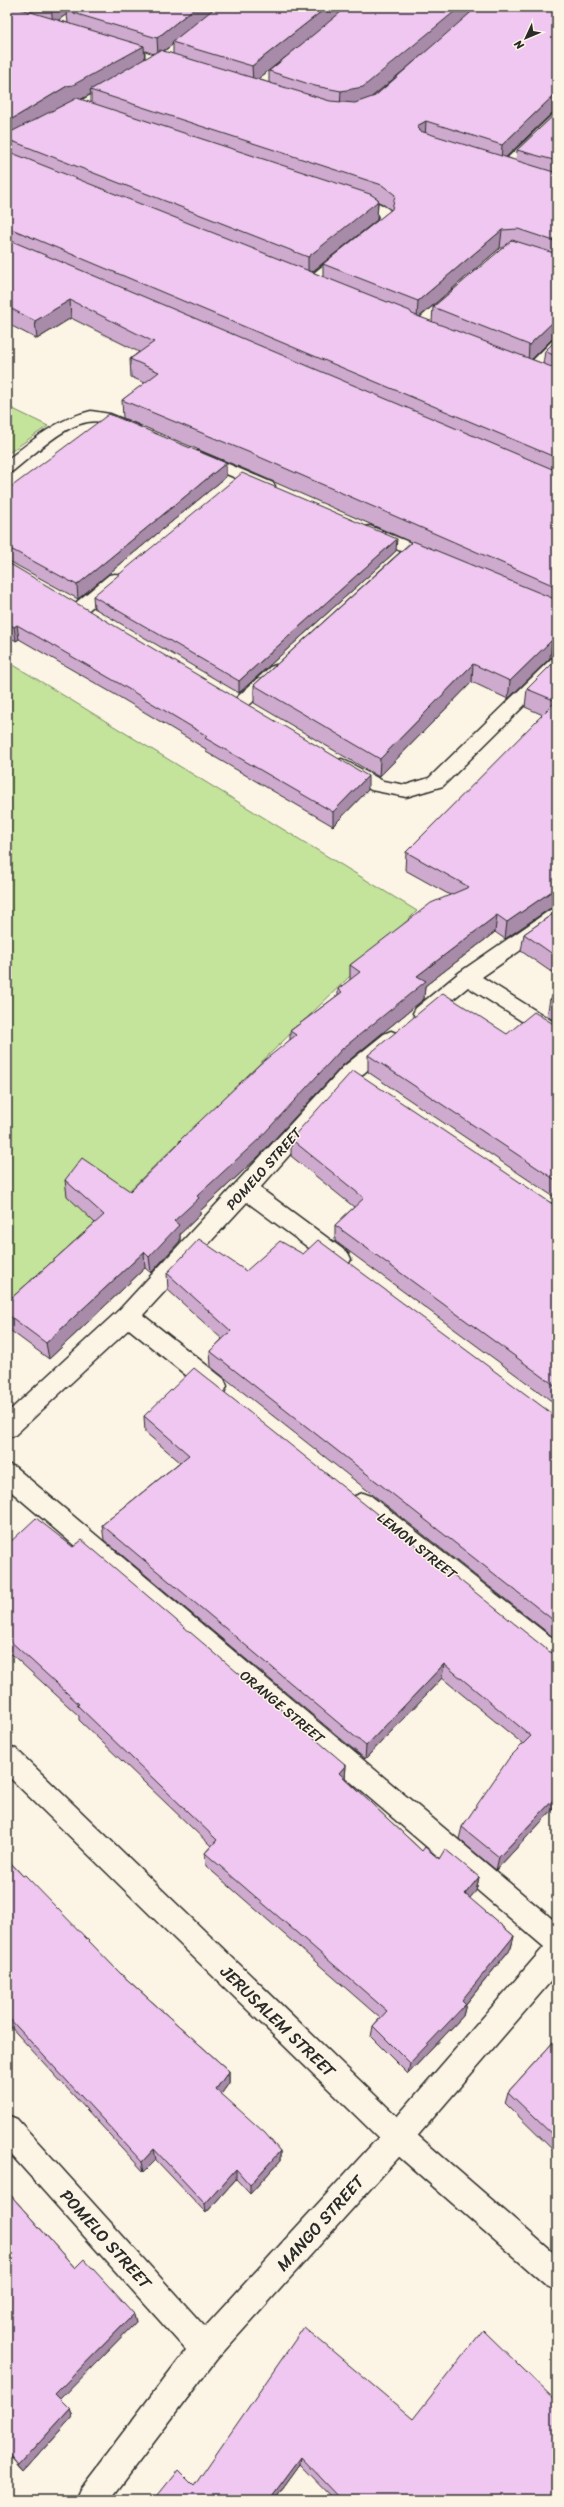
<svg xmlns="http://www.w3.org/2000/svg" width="564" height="2507" font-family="Sriracha,sans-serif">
<rect width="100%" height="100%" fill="#fcf5e5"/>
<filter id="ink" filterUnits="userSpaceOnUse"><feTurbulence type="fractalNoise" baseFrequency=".025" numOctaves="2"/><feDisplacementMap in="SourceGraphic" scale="8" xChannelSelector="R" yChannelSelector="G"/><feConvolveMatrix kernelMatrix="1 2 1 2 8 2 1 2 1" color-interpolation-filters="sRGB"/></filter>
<g filter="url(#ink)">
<!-- green -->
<g fill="#c4e39b" stroke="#788763">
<path d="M7 406 48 426 7 454Z"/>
<path d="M7 661 417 911 7 1309Z"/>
</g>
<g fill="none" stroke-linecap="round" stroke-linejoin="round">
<!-- street casing -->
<g stroke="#2b2b2b" stroke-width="3">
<g id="street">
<path d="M221 7H235L166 64 66 119H56L54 116 156 58Z"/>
<path d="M557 114V126L509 172H499L497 169 499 166 552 115Z"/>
<path d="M350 195C363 198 385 202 393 214L392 223 314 287H304L302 284 304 281 378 221 379 216 370 210 345 202 343 199 345 196Z"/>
<path d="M455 290 460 291 462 294 460 297 422 331H412L409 328 412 325 450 291Z"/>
<path d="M557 339V353L534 375H524L521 372 552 341Z"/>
<path d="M91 411 110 414 139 426 141 429 133 434C122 431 112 424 101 422 72 416 35 454 13 471L7 473V460C34 439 57 419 91 411Z"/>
<path d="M198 451 273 483 275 486 273 489H261L192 459 190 456Z"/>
<path d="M370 526 440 555 442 559 440 563H428L364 535 362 531 364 527Z"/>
<path d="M115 574 121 575 124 579 121 583 85 613H73L70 609 73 605 109 575Z"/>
<path d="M557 657V673L443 786 406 797 371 790 335 769 333 765 335 761 342 759 383 781 406 785 429 778 551 659Z"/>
<path d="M276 665 282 667 285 671 282 675 246 708H234L231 704 234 700 270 667Z"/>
<path d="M557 908V925L482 977 557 1024V1042L550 1039 468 987 430 1018 423 1021 416 1018 413 1013 416 1008 460 972 550 910Z"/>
<path d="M391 1031 398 1034 401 1039 398 1044 357 1079 260 1188 348 1253 351 1259 348 1265 340 1268 332 1265 247 1202 143 1315 224 1379 227 1386 224 1393 216 1396 208 1393 129 1329 15 1435 7 1438V1413L120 1309 343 1067 384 1034Z"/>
<path d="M7 1464 15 1467 557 1923V1974L408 2147 216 2360 110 2500H75L80 2489 186 2350 7 2150V2115L17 2119 205 2327 388 2127 544 1947 7 1488Z"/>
<path d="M363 1493 371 1496 557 1642V1668L548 1665 355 1510 351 1503 355 1496Z"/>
</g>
</g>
<!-- secondary casing -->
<g stroke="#2b2b2b" stroke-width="3">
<path id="secondary" d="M7 1746 16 1749 408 2127 557 2256V2291L547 2286 388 2147 7 1775Z"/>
</g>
<!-- street -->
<use href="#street" fill="#fcf5e5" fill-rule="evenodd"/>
<!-- secondary -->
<use href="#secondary" fill="#fcf5e5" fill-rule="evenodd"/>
</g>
<!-- wall -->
<g fill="#ceabce" stroke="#2b2b2b" fill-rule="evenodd">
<path d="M7 7H557V338L551 340 531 359 543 364 545 351 557 339V657L550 658 508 699 472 682 379 777 254 703V685L411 542 249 471 123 418 122 400 145 383 131 377 130 359 139 352 71 318 37 339 10 325 7 327ZM67 14 68 23 58 20ZM173 44V54L163 51ZM295 50 269 71V83L258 79ZM145 51 154 54 145 59ZM414 61 375 96 372 97ZM91 94V103L80 99ZM556 113 517 150 516 161 506 157 551 114ZM378 202 381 203 391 210 323 264V277L312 272 377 220ZM500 248H503L433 307 432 322 419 317Z"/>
<path d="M226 477 78 599 7 560V490Z"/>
<path d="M396 551 239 693 94 608 93 596Z"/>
<path d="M7 562 368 790 333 826 206 752V749L121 698 19 639 16 641 7 635Z"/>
<path d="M557 659 549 909 505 939 495 932 425 986 424 999 342 1066 259 1156 200 1211V1215L180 1234V1241L151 1273 145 1268 49 1359 7 1328V1302L95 1223 67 1196 65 1180 130 1191 180 1142V1140L290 1040V1031L338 995V989L350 980V965L450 895 405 870 406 852 543 715 525 707 527 689Z"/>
<path d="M557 911V976L521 951 524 934Z"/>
<path d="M557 993V1023L547 1016 550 999Z"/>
<path d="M552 1023 557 1024V1199L368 1072V1055L507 1034Z"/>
<path d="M291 1139 557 1204V1405L335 1241V1225L354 1207 291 1156Z"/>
<path d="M246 1271 551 1413 557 1414V1640L211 1367 210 1351 222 1339 168 1290 167 1273Z"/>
<path d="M144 1416 550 1652 557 1654V1805L496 1870 459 1839 462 1827 523 1744 442 1678 365 1759 104 1540 102 1525 180 1462 145 1432Z"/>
<path d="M7 1545 346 1765 345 1779 422 1851 479 1877 476 1891 469 1898 514 1936 511 1948 466 2004 463 2016 408 2074 371 2037 373 2026 380 2018 206 1866 205 1853 211 1846 79 1720V1716L7 1650Z"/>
<path d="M7 1859 23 1876 120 1973 229 2071V2083L221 2094 280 2151V2161L250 2194 236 2179 206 2213 156 2160 144 2172 7 2023Z"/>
<path d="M557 2038V2154L505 2103 508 2092Z"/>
<path d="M7 2191 75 2268 134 2314 136 2322 60 2399 70 2409 73 2416 24 2471 7 2452Z"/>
<path d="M413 2419 557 2500H335L300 2464 274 2500H154L194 2486Z"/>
</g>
<!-- shaded-wall -->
<g fill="#a78ba8" stroke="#2b2b2b">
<path d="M51 7H77L67 11V14L53 24Z"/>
<path d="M196 7H219L172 42 173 44 158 55 157 38Z"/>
<path d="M327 7H349L253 83 252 66Z"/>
<path d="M460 7H480L362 105 340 108 341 91Z"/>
<path d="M144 46 145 63 90 90 91 94 7 139V122L67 86Z"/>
<path d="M553 96H557V113L551 114 501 162 502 145Z"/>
<path d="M426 121 425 139 417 126Z"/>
<path d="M378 199 377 220 308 275V257Z"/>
<path d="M502 230 500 248 417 319 418 301Z"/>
<path d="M70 300 71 318 37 339 35 321Z"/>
<path d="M8 307 10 325 7 327V308Z"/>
<path d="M557 321V338L551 340 528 363 529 345 553 322Z"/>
<path d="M226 463V477L78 599 77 585Z"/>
<path d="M397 539 396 551 239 693V681Z"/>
<path d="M17 625 19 639 16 641 14 627Z"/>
<path d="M552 640 550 658 508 699 510 681Z"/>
<path d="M473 664 472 682 379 777 380 759Z"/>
<path d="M368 776V790L333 826V812Z"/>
<path d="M557 890V907L549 909 505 939 507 922 552 891Z"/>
<path d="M497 915 495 932 425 986 424 999 342 1066 259 1156 200 1211V1215L180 1234V1241L151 1273 149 1257 174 1221 197 1196 342 1049 417 976Z"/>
<path d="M144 1252 145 1268 49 1359 46 1343Z"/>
<path d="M444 1664 442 1678 365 1759 366 1746Z"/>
<path d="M346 1765 345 1779 339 1773Z"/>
<path d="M557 1796V1805L496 1870 499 1857Z"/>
<path d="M479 1877 476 1891 462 1907 465 1894Z"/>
<path d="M514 1936 511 1948 465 2005 466 2004 463 2016 408 2074 410 2063Z"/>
<path d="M229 2071V2083L217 2100 216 2089Z"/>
<path d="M154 2149 156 2160 144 2172 142 2162Z"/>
<path d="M280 2151V2161L250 2194V2185Z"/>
<path d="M236 2169V2179L206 2213 205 2204Z"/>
<path d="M134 2314 136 2322 59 2401 55 2394Z"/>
<path d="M70 2409 73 2416 24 2471 19 2465Z"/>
<path d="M301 2457 300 2464 274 2500H269Z"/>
</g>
<!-- building -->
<g fill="#efc7f0" stroke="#2b2b2b">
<path d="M7 7H14L144 46 73 85 67 86 7 122Z"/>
<path d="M73 7H196L157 38 67 11Z"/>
<path d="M216 7H327L252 66 172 42Z"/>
<path d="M347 7H460L363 87 341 91 315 86 269 71Z"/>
<path d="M477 7H557V96H553L502 145 426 121 417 126 420 131 557 173V242L518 229 502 230 418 301 323 264 392 209 395 195 382 185 90 90 160 50 330 101 355 103 375 96Z"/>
<path d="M77 98 370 194 378 199 377 202 308 257 7 139V134Z"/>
<path d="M557 112V161L517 150Z"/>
<path d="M7 151 410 311 412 314 557 369V458L7 227Z"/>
<path d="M7 239 557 471V587L248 452 122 400 159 372 130 359 154 342 70 300 35 321 8 307 7 308Z"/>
<path d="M512 240 557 254V321L553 322 529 345 433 307Z"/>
<path d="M557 339V357L545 351Z"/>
<path d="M109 414 226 463 77 585 7 547V490Z"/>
<path d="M242 473 397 539 239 681 93 596Z"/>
<path d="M413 541 557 600V639L552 640 510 681 473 664 380 759 254 685Z"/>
<path d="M7 562 368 776 333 812 205 738 207 736 120 684 17 625 14 627 7 622Z"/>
<path d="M557 659V890L552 891 507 922 497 915 417 976 426 981 342 1049 259 1139 197 1196 199 1198 174 1221 179 1225 149 1257 144 1252 46 1343 7 1314V1302L104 1215 65 1180 82 1158 130 1191 181 1141 180 1140 260 1064 296 1035 290 1031 342 992 338 989 360 972 350 965 431 903 469 887 406 852 556 701 527 689Z"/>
<path d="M557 911V957L524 934Z"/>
<path d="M443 993 507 1034 534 1012 552 1023 557 1024V1181L368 1055Z"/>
<path d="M557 993V1004L550 999Z"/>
<path d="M353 1070 551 1203 557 1204V1387L335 1225 364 1198 291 1139Z"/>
<path d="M199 1239 246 1271 280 1241 303 1254 318 1240 551 1413 557 1414V1623L210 1351 231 1331 167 1273Z"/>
<path d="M194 1368 550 1652 557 1654V1796L499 1857 462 1827 509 1758 531 1736 444 1664 366 1746 102 1525 189 1455 144 1416Z"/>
<path d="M36 1518 73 1547 82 1540 346 1765 339 1773 422 1851 425 1847 439 1859 445 1849 479 1877 465 1894 514 1936 462 2000 466 2004 410 2063 373 2026 387 2011 205 1853 217 1840 77 1705 79 1704 7 1638V1545Z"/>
<path d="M7 1859 23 1876 25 1875 120 1973 229 2071 216 2089 265 2133 280 2151 250 2185 236 2169 205 2204 154 2149 142 2162 7 2016Z"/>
<path d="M557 2038V2139L508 2092Z"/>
<path d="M7 2191 75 2268 84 2259 134 2314 55 2394 70 2409 19 2465 7 2451Z"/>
<path d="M304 2327 413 2419 483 2330 557 2402V2500H342L301 2457 269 2500H154L178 2470 194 2486Z"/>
</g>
</g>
<g text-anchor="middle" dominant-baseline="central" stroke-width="3" stroke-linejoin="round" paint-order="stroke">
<!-- street labels -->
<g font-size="14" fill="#2b2b2b" stroke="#fcf5e5">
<text transform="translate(264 1169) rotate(-48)">POMELO STREET</text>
<text transform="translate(417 1546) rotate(39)">LEMON STREET</text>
<text transform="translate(282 1707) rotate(40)">ORANGE STREET</text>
</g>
<!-- near-street labels -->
<g font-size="17" fill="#2b2b2b" stroke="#fcf5e5">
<text transform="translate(278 2021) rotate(44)">JERUSALEM STREET</text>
<text transform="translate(320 2223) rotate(-48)">MANGO STREET</text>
<text transform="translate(106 2239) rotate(48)">POMELO STREET</text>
</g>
</g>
<!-- margin -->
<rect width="564" height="2507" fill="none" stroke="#fcf5e5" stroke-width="24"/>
<rect x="12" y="12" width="540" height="2483" fill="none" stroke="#2b2b2b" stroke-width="1.5" filter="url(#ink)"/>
<!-- north arrow -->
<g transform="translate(526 38) rotate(226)" stroke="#fcf5e5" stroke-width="3" paint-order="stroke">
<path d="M0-3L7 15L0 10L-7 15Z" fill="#2b2b2b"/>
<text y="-6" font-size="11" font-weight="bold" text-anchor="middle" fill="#2b2b2b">N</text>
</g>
</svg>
